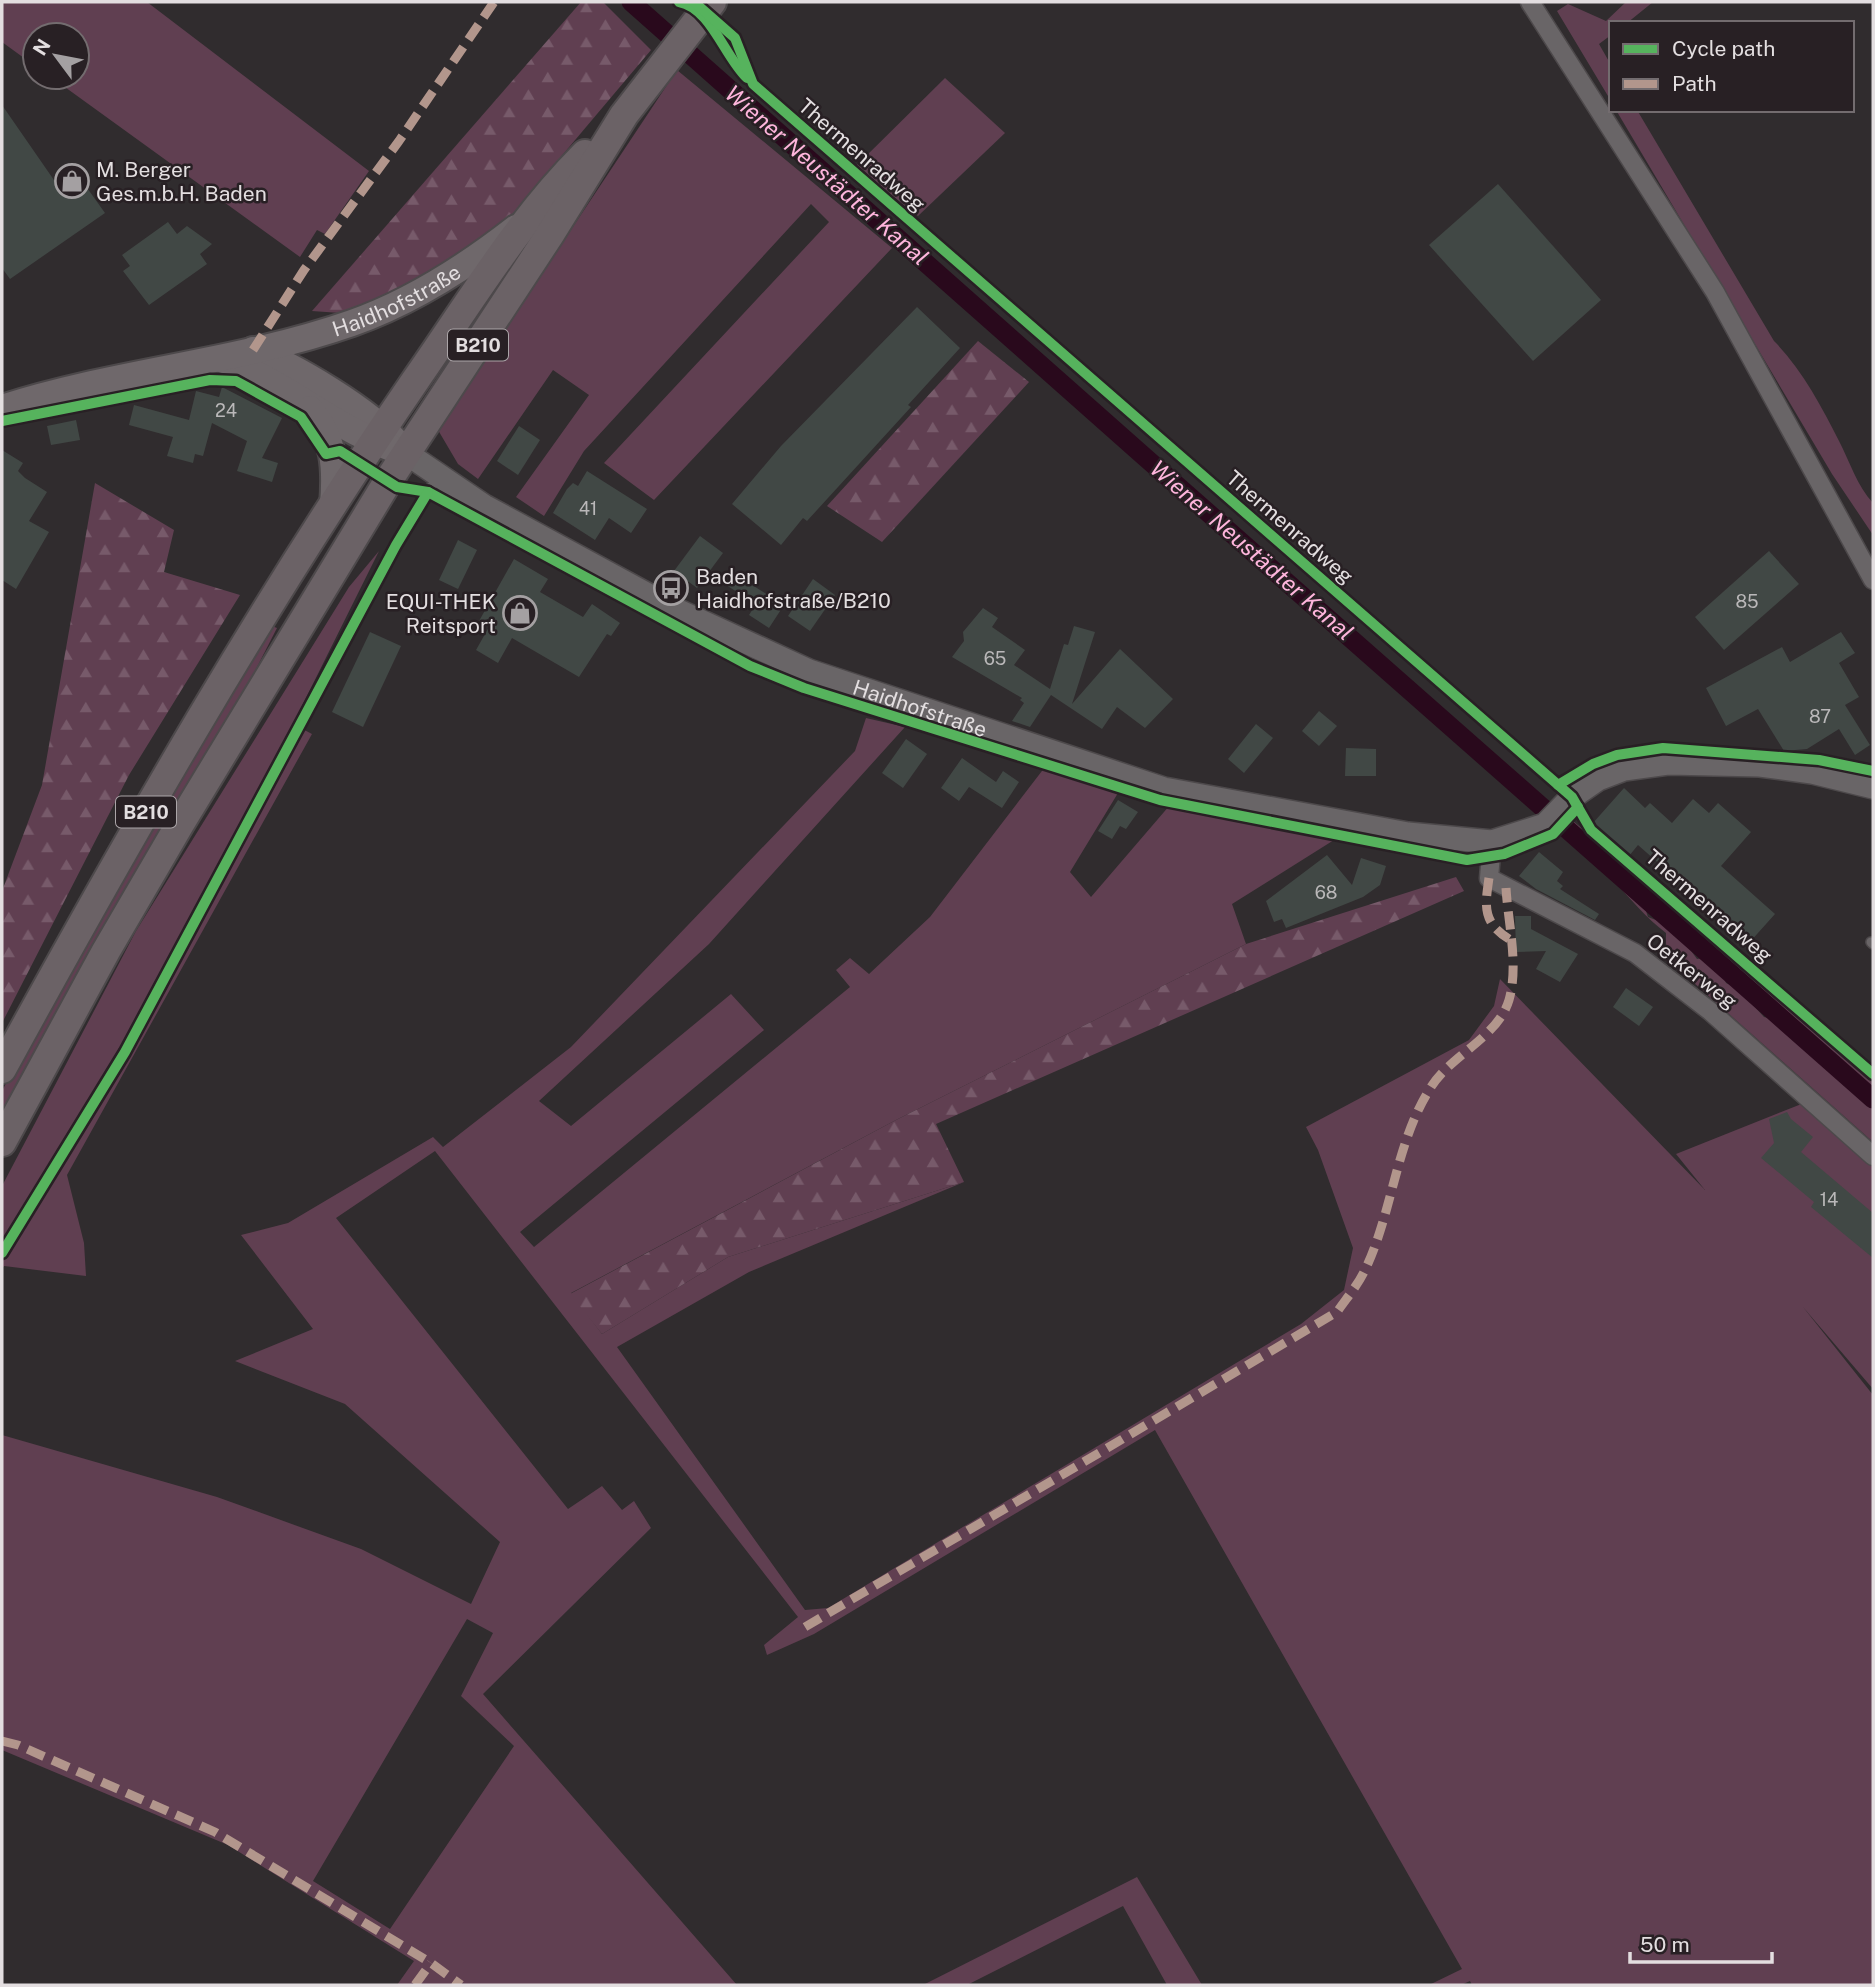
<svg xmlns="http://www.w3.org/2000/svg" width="1875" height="1987" font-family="'Public Sans',sans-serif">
<defs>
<pattern id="forest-firs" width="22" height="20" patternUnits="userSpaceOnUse" patternTransform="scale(1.75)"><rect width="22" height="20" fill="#603f51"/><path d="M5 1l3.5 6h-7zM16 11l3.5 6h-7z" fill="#775a6a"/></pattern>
</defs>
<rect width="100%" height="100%" fill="#302c2e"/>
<!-- green -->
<g fill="#603f51" fill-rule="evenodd">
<path d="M2 2H147L369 171 325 234 317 230 300 257 51 77H77V35H35V66L2 42Z"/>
<path d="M1626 2H1653L1627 23H1611V35L1599 44 1611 65V101L1557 11 1568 4 1606 21Z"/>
<path d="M677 70 892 248 654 500 604 463 829 222 811 204 584 451 544 516 516 497 589 395 553 370 478 479 458 464 438 430Z"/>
<path d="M945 78 1005 133 918 216 855 167Z"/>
<path d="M1616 110H1637L1774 341C1801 368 1822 407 1839 441 1850 462 1857 486 1873 503V535L1832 474Z"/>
<path d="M540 230 418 416 414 414 517 253Z"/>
<path d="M379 551 293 724 312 734 67 1175 84 1243 86 1276 4 1266 2 1269V1186L136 931 349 587Z"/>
<path d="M272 626 277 628 235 710 2 1115V1091L33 1032 135 853Z"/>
<path d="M866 718 905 727 709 944 539 1101 571 1126 731 994 764 1030 520 1232 534 1247 850 987 836 970 850 958 869 974 930 917 1045 767 1118 793 1070 872 1091 897 1170 805 1334 840 1232 904 1246 944 896 1120 571 1293 602 1334 728 1257 964 1182 749 1272 617 1347 805 1610 828 1608 1301 1324 1344 1290 1353 1248 1318 1150 1306 1127 1469 1040 1494 1006 1500 979 1705 1190 1676 1154 1804 1103 1873 1166V1389L1803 1307 1873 1395V1985H1472L1470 1981 1461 1985H1429L1462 1969 1155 1430 814 1634 767 1655 764 1645 798 1617 435 1151 336 1218 568 1509 602 1486 622 1510 634 1501 651 1528 483 1694 737 1985H397L414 1961 228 1845 2 1750V1435L217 1497 361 1549 471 1604 500 1542 345 1404 235 1361 313 1329 241 1235 288 1223 433 1137 443 1147 571 1047 855 751ZM467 1619 493 1633 461 1696 514 1746 390 1929 313 1881Z"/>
<path d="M1572 820 1873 1077V1095L1781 1014 1759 987 1749 985 1573 830 1569 833 1642 899 1648 917 1674 927 1697 959 1704 958 1715 972H1722L1726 983 1741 990 1754 1001 1753 1005 1764 1017 1777 1020 1873 1103V1142L1666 958V933C1628 904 1603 858 1558 835Z"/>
<path d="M1137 1877 1202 1985H1167L1123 1906 967 1985H923Z"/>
</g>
<!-- forest -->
<g fill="url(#forest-firs)">
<path d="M581 2H603L651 50 511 216 467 255 355 314 312 311Z"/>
<path d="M978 341 1029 382 882 542 827 506Z"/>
<path d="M95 483 174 530 164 572 240 595 129 775 2 1023V891L42 785Z"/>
<path d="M1456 877 1464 891 936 1124 964 1182 728 1257 602 1334 570 1294 896 1120 1246 944Z"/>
</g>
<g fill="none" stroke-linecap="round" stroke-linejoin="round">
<!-- canal -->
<path stroke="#29091c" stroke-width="19" d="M631 2C1043 370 1460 732 1873 1099"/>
</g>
<!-- building -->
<g fill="#414845">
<path d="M2 105 56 183 75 171 105 213 10 279 2 268Z"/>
<path d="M1498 184 1601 300 1533 361 1429 245Z"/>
<path d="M168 222 177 234 187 226 212 244 200 254 207 264 149 305 123 271 130 266 122 255Z"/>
<path d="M917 307 960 348 908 405 911 407 807 521 803 518 781 545 732 504 781 446Z"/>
<path d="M222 387 282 418 262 458 278 463 272 482 237 471 247 441 212 423 203 456 195 454 193 463 167 456 173 437 129 425 134 405 189 420 196 391 219 397Z"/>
<path d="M76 420 80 440 51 445 47 426Z"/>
<path d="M519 426 540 440 518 475 497 461Z"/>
<path d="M2 450 23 463 18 471 25 478 47 492 29 521 49 532 16 589 2 580Z"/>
<path d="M587 471 647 509 631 533 609 518 595 540 553 513 567 489 573 483 578 486Z"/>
<path d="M700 536 723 553 697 588 674 571Z"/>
<path d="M458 540 477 550 458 589 439 580Z"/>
<path d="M1769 551 1799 584 1724 650 1695 617Z"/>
<path d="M514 559 548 579 540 592 583 617 592 604 620 623 611 636 607 634 579 677 512 638 498 663 476 650 489 627 479 621Z"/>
<path d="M733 573 784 605 769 628 749 615 756 604 726 585Z"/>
<path d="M813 579 835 595 810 631 788 616Z"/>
<path d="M983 608 998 618 992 627 1025 650 1014 665 1050 689 1064 644 1068 645 1074 626 1095 632 1072 704 1120 649 1173 699 1145 728 1117 707 1102 729 1051 695 1030 727 1012 721 1024 703 1020 700 1022 698 952 657 964 641 963 632Z"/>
<path d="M370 632 401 646 363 727 332 712Z"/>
<path d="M1841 632 1855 653 1839 663 1859 697 1845 705 1870 745 1855 755 1839 729 1807 749 1784 751 1758 709 1726 726 1706 688 1782 647 1790 662Z"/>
<path d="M1319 711 1337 726 1319 746 1302 731Z"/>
<path d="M1256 724 1273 738 1244 773 1228 759Z"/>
<path d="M906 739 927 754 903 788 882 773Z"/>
<path d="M1346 748 1376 749V776H1345Z"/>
<path d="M962 758 996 782 1003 771 1019 782 1002 808 969 787 959 801 941 788Z"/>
<path d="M1624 788 1645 808 1650 803 1672 823 1693 799 1709 813 1718 803 1751 832 1721 866 1775 914 1749 943 1638 845 1629 856 1593 823Z"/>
<path d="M1118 800 1138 812 1126 829 1120 826 1112 839 1098 831Z"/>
<path d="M1539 852 1563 872 1557 881 1563 886 1560 889 1599 914 1595 920 1536 889 1519 876Z"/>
<path d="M1327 855 1352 885 1361 858 1386 866 1380 885 1363 897 1286 928 1282 919 1274 922 1266 901Z"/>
<path d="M1515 916H1531V929L1578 954 1560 982 1536 969 1546 951 1516 952Z"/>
<path d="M1626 988 1653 1007 1639 1026 1613 1007Z"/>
<path d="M1787 1112 1791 1119 1813 1137 1801 1152 1873 1213V1258L1811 1207 1814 1202 1761 1158 1774 1143 1769 1119Z"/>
</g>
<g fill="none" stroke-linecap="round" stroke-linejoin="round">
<!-- service casing -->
<g stroke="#4d494b" stroke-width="12">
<g id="service">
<path d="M428 492 438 477"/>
<path d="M1871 942 1873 944"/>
</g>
</g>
<!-- minor casing -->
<g stroke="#4d494b" stroke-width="21">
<g id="minor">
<path d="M1530 2 1715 292 1873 580"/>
<path d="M1492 842 1489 878 1635 953 1710 1011 1873 1156"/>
</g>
</g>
<!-- tertiary casing -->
<g stroke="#4d494b" stroke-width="26">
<g id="tertiary">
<path id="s1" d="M406 453 484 506 672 608 809 671 1164 789 1408 834 1492 842 1545 825 1572 797 1598 779 1624 769 1668 763 1760 765 1812 772 1873 787"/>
</g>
</g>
<!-- secondary casing -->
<g stroke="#4d494b" stroke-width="30">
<g id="secondary">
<path d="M253 350C295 366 369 410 398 444"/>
<path d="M221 359C288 382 339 434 406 453"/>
<path id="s2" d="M2 408C116 371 238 363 352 323 412 302 466 267 516 228"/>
<path d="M310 409C335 438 336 469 333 505"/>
</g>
</g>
<!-- primary casing -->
<g stroke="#4d494b" stroke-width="32">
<g id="primary">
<path d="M2 1069C130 835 264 601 415 381 469 304 518 221 585 154"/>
<path d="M2 1142 106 951 180 824 388 481 549 236 624 115 712 2"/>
</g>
</g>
<!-- service -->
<use href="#service" stroke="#696567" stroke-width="9"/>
<!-- minor -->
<use href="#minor" stroke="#696567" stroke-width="18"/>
<!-- tertiary -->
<use href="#tertiary" stroke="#696567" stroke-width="23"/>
<!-- secondary -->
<use href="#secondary" stroke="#6f686b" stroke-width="26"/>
<!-- primary -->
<use href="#primary" stroke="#6b6266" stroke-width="28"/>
<!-- quiet -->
<g stroke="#b2968c" stroke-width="9" stroke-dasharray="18 9" stroke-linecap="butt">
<path d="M253 350 304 270 399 141 494 2"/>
<path d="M1489 878C1485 906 1482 922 1509 939"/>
<path d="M805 1627 1337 1312C1346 1299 1357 1286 1364 1272 1393 1213 1395 1143 1431 1087 1451 1055 1498 1037 1509 1000 1519 965 1508 923 1506 888"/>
<path d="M2 1741 18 1745 215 1832 431 1963 461 1985"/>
<path d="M415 1985 431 1963"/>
</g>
<!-- cycleway casing -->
<g stroke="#282024" stroke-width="15">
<g id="cycleway">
<path d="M679 2C711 8 724 56 747 78"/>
<path d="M694 2 735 38 753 84 1572 797 1591 830 1873 1074"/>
<path d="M2 421 210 380 236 381 301 417 326 454 340 451 397 487 428 492 750 666 804 688 1160 800 1467 860 1504 854 1553 834 1578 807"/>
<path d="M1558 785 1593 764 1617 755 1663 748 1819 760 1873 771"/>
<path d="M2 1253 125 1052 396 545 428 492"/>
</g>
</g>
<!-- cycleway -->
<use href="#cycleway" stroke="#56b35d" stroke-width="10"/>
</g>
<!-- icons -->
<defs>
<g id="shop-ring" transform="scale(1.75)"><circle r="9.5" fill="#282024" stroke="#a4a0a2" stroke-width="1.5"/><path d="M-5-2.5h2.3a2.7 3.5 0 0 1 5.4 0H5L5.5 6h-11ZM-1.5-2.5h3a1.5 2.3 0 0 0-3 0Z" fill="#a4a0a2"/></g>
<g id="bus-ring" transform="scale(1.75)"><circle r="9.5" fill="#282024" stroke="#a4a0a2" stroke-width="1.5"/><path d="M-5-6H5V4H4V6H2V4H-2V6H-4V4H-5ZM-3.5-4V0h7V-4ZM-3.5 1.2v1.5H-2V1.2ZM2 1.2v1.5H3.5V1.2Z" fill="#a4a0a2"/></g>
</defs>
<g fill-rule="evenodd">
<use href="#shop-ring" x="72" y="181"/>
<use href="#bus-ring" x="671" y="588"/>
<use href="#shop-ring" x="520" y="613"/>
</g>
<g text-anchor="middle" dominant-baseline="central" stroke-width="5" stroke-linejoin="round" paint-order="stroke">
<!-- number labels -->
<g font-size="18" fill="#bab8b9">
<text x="226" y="410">24</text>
<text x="588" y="508">41</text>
<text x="1747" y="601">85</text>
<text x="995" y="658">65</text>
<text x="1820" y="716">87</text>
<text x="1326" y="892">68</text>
<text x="1829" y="1199">14</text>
</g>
<!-- shield labels -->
<g fill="#282024" stroke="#aba5a8" stroke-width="2">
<rect x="448" y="329.5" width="60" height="31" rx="5"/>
<rect x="116" y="796.5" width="60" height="31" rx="5"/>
</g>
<g font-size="19" font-weight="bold" fill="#e3dee0">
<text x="478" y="345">B210</text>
<text x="146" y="812">B210</text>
</g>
<!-- street labels -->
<g font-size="21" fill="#e3dee0" stroke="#282024">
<text transform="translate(862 155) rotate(41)">Thermenradweg</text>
<text stroke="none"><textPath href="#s2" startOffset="410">Haidhofstraße</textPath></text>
<text transform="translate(1290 527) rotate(41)">Thermenradweg</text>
<text stroke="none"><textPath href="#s1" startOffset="576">Haidhofstraße</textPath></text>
<text transform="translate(1709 906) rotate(41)">Thermenradweg</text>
<text transform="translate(1692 971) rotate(38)">Oetkerweg</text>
</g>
<!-- poi labels -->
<g font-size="21" fill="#e3dee0" stroke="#282024" text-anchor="start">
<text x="96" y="169">M. Berger<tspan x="96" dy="24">Ges.m.b.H. Baden</tspan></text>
<text x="696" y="576">Baden<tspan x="696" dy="24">Haidhofstraße/B210</tspan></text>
<text x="496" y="601" text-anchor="end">EQUI-THEK<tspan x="496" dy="24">Reitsport</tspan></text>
</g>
<!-- water labels -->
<g font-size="23" font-style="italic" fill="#feb5dc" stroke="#282024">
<text transform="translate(827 175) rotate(41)">Wiener Neustädter Kanal</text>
<text transform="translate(1252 550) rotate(41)">Wiener Neustädter Kanal</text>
</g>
</g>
<!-- border -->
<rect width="1875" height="1987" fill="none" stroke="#e3dee0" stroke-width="7"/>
<!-- legend -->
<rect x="1609" y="21" width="245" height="91" fill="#282024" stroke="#736c6f" stroke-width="2"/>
<rect x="1623" y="44" width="35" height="10" fill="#56b35d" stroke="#736c6f" stroke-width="2"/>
<text x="1672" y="56" font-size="21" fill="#e3dee0">Cycle path</text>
<rect x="1623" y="79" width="35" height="10" fill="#b2968c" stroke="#736c6f" stroke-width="2"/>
<text x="1672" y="91" font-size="21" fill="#e3dee0">Path</text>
<!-- north arrow -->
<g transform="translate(56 56) rotate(302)"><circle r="33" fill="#282024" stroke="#736c6f" stroke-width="2"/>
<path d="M0-5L12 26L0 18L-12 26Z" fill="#a4a0a2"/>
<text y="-10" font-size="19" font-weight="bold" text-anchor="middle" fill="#e3dee0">N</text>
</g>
<!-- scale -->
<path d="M1630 1952v10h142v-10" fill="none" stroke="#e3dee0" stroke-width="3.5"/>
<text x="1640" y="1952" font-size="21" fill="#e3dee0" stroke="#282024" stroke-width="5" paint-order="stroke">50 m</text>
</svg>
